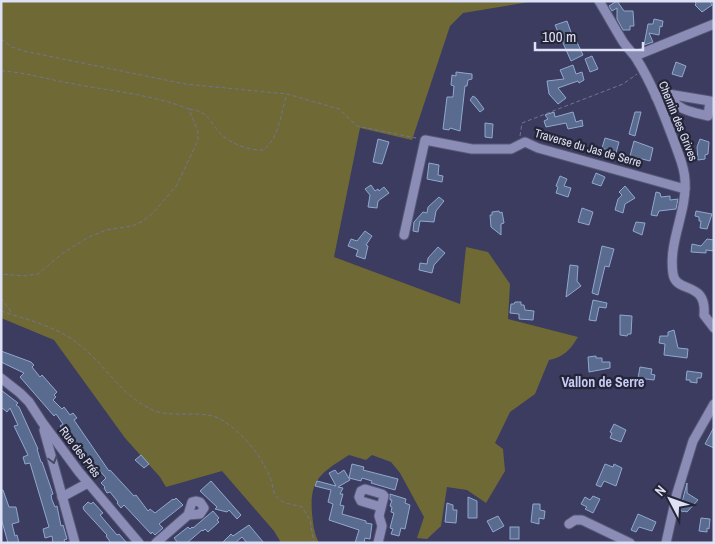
<svg xmlns="http://www.w3.org/2000/svg" width="715" height="544" font-family="'Archivo Narrow',sans-serif">
<rect width="100%" height="100%" fill="#3b3c60"/>
<!-- green -->
<path fill="#6f6936" d="M1 1H535L463 13 450 26 412 140 360 128 334 257 460 304 466 247 488 252 510 284 508 319 578 337C570 350 564 357 549 360L535 394 510 412 495 443 503 449 505 471 486 503 467 490 447 487 441 526 427 539 417 538 424 517 400 473 391 462 372 455 366 460 349 455C323 472 309 478 312 513 313 524 314 533 319 543H279L280 541 274 531 222 471 166 487 160 477 125 438 54 340 1 318Z"/>
<!-- building -->
<g fill="#596c90" stroke="#92a7ce">
<path d="M617 1 624 11H633L634 26H630V30H623L617 19V8L612 11 609 6Z"/>
<path d="M695 1H710L712 5 702 12 695 5 696 4Z"/>
<path d="M654 19 663 21 662 27 660 26 659 35 649 33 653 42 644 45 648 24H653Z"/>
<path d="M567 21 573 38H575L583 55 571 61 555 25Z"/>
<path d="M592 56 598 69 590 72 585 59Z"/>
<path d="M676 62 686 66 682 77 672 74Z"/>
<path d="M573 65 576 74 582 72 584 80 579 83 578 81 558 88 566 98 558 104 549 94 547 81 564 79 560 70Z"/>
<path d="M456 72 472 74V79L468 80 467 86H465L460 131 450 128 449 130 443 129 447 97H453L454 86 451 85 452 75 456 76Z"/>
<path d="M473 96 476 98 484 109 480 112 470 100Z"/>
<path d="M554 112 555 117 573 112 576 122 582 120 583 126 568 129 566 123 546 127 544 121 548 119 545 115Z"/>
<path d="M635 112H641L635 136 629 134Z"/>
<path d="M485 123 493 124 492 138 485 137Z"/>
<path d="M605 138 619 142 616 153 602 148Z"/>
<path d="M378 139 389 142 382 164 373 162Z"/>
<path d="M700 139 709 142 708 154 705 155V159L698 160 697 147Z"/>
<path d="M634 141 653 148 650 161 630 156Z"/>
<path d="M429 163 439 165 438 175 443 176 442 182 427 179Z"/>
<path d="M596 173 605 177 601 186 592 183Z"/>
<path d="M560 176 567 179 564 186 571 188 568 197 556 193 558 187 556 186Z"/>
<path d="M371 185 375 191 378 189 379 191 384 187 389 193 378 201 377 208 368 207 370 195 365 189Z"/>
<path d="M625 186 635 198 625 204 623 213 615 210 618 199 622 195 619 192Z"/>
<path d="M656 192 660 193 661 197 670 196V200L678 199 676 209 659 211 657 216 651 215Z"/>
<path d="M439 197 444 201 436 211 434 222 420 221 418 232 413 231 414 222 423 212 427 213 428 207Z"/>
<path d="M582 208 593 212 589 225 578 222Z"/>
<path d="M499 211 500 213 502 212 504 223 501 224V235L491 227 490 215H492V212Z"/>
<path d="M696 211 712 214 707 229 700 228 701 221H699V217L695 216Z"/>
<path d="M636 222 645 223 642 235 633 231Z"/>
<path d="M365 231 372 236 366 245 368 246 365 259 356 256 358 250 348 246 351 239 357 241Z"/>
<path d="M707 239 714 240V251L706 250V253L691 252 692 244 701 246Z"/>
<path d="M602 246 614 249 609 267 605 266 598 295 592 293Z"/>
<path d="M438 247 445 253 434 265 432 273 419 270 420 263 427 264 428 258Z"/>
<path d="M570 265 578 266 577 281 581 286 566 297Z"/>
<path d="M593 300 607 303 606 308 599 307 596 321 589 320Z"/>
<path d="M515 302H521V305H524L525 310 534 311 533 320 519 319V314L510 313 511 304H514Z"/>
<path d="M620 315 632 316 631 334H628L627 336 620 335Z"/>
<path d="M674 330 678 348 688 349 687 358 664 355 665 344 659 343 660 336H668V332Z"/>
<path d="M1 351 31 362 34 365 32 367 40 377 42 375 57 392 54 395 56 397 53 400 62 409 64 407 70 415 73 413 77 418 74 420 109 471 110 470 134 496 136 495 148 511 150 509 155 513 173 499 174 500 176 498 183 505 159 524 163 528 155 535 152 532 151 534 124 505 121 508 117 503 118 502 110 492 107 493 104 488 105 487 101 483 106 478 99 470 96 473 94 470 91 472 84 461 85 460 60 426 63 424 56 414 54 416 20 377 24 373 1 362Z"/>
<path d="M596 356V358H602V362H610V368L589 372 588 357Z"/>
<path d="M640 367 652 369 651 374 655 375 654 380 638 378Z"/>
<path d="M687 371 702 373 701 378H697V383L690 382V380H686Z"/>
<path d="M1 390 18 403 16 405 19 407 38 449H37L41 462H42L53 494 51 495 52 500 55 507 57 506 61 526 63 525 67 539 64 540 65 543H53L52 536 45 538 43 529 49 527 30 463 25 464 23 457 28 455 14 426 18 425 10 408 7 412 1 407Z"/>
<path d="M614 424 626 430 621 442 610 438 612 433 610 432Z"/>
<path d="M714 427V448L705 444Z"/>
<path d="M141 455 149 464 144 468 135 460Z"/>
<path d="M352 464 364 467 363 470 398 479 395 490 371 483 372 481 362 478 361 481 349 478Z"/>
<path d="M605 464 613 467 614 464 622 468 616 486 604 481 601 487 596 485Z"/>
<path d="M335 470 338 474 344 470 350 480 338 487 343 488 340 494H343L340 505 344 506 342 514 366 521V523L372 524 370 539 365 538 364 543H355L359 530 329 520 333 504 328 502 331 490 315 486 317 481 336 486 329 473Z"/>
<path d="M211 481 241 515 237 519 229 510 227 512 215 509 217 507 200 491Z"/>
<path d="M687 483V493L698 500 687 512 684 511 683 512 680 510Z"/>
<path d="M1 490H3L9 507H16L19 522 12 524 15 536 17 535 19 543H8L1 518Z"/>
<path d="M390 494 406 499 405 503 410 505 405 529 401 528 399 536 391 534 393 529 390 528 394 513 391 512 392 507 390 506 392 500H390Z"/>
<path d="M593 496 600 499 593 513 585 509 587 507 581 504 585 497 590 500Z"/>
<path d="M468 497 477 501V518H468Z"/>
<path d="M88 502 91 504 93 502 103 513 100 515 117 535 119 534 127 543H111L106 536 107 535 84 510 83 507Z"/>
<path d="M447 503 453 505V510H457L456 523 445 522Z"/>
<path d="M533 504H540V510L545 511 544 519 539 518V524L531 522Z"/>
<path d="M213 511 219 518 217 520 219 522 208 532 205 529 203 531 202 530 187 543H178L174 538 188 527 190 529 192 527 193 528Z"/>
<path d="M638 514 656 522 652 531 639 527 636 532 631 530Z"/>
<path d="M498 516 504 526 493 532 487 521Z"/>
<path d="M701 518 710 519 709 529 707 528V532L699 531Z"/>
<path d="M249 525 264 543H247L242 537 235 543H222L231 534 233 536Z"/>
<rect x="510" y="527" width="9" height="12"/>
</g>
<g fill="none" stroke-linecap="round" stroke-linejoin="round">
<!-- minor casing -->
<g stroke="#575776" stroke-width="11">
<g id="minor">
<path d="M599 1C607 14 614 27 622 40 626 47 632 52 636 58 653 85 664 115 675 144 679 156 685 168 685 181 687 212 668 242 673 274 676 294 707 280 704 315L714 328"/>
<path d="M635 56 714 24"/>
<path d="M656 97 668 94 710 101 708 116C692 112 676 110 668 94"/>
<path d="M404 235 425 140 472 149H511L525 142 538 148 685 189"/>
<path d="M1 378 20 393 29 402 42 422 79 472 139 543"/>
<path d="M44 430 75 543"/>
<path d="M62 497 88 483"/>
<path d="M569 524 575 520H582L630 543"/>
<path d="M156 543 188 515 200 514 204 508 200 502 196 501 192 502 188 515"/>
<path d="M378 543 382 526 379 516 384 496 382 494 365 489 361 491 359 497 361 501 381 507"/>
<path d="M666 543 677 493 693 441 714 404"/>
</g>
</g>
<!-- path -->
<g stroke="#727392" stroke-width="1" stroke-dasharray="4 2.5" stroke-linecap="butt">
<path d="M1 39 12 47 24 51 185 84 287 94 339 109 357 126 416 138"/>
<path d="M1 71C25 72 46 79 69 83 109 91 151 94 189 109L198 132V140L177 185 152 214 141 222 132 226 106 230 87 238 63 253 38 274 25 276 1 274"/>
<path d="M189 109C211 112 209 123 222 135 231 144 251 151 263 150 280 138 280 113 287 95"/>
<path d="M520 136 522 123 623 84 637 74"/>
<path d="M1 298 12 313"/>
<path d="M1 311C28 320 59 327 81 346 106 366 124 399 155 411 174 418 205 409 222 420 244 434 259 453 270 477 274 485 271 494 280 500 285 504 296 505 302 507L310 520 314 543"/>
</g>
<!-- minor -->
<use href="#minor" stroke="#8b8db6" stroke-width="9"/>
</g>
<!-- one-way arrows -->
<defs><path id="oneway-chevron" d="M-2-3.5L2.5 0L-2 3.5" fill="none" stroke-width="1.6" stroke-linecap="round" stroke-linejoin="round" transform="scale(1.25)"/></defs>
<use stroke="#484963" href="#oneway-chevron" transform="translate(53 460) rotate(75)"/>
<g text-anchor="middle" dominant-baseline="central" stroke-width="4.5" stroke-linejoin="round" paint-order="stroke">
<!-- street labels -->
<g font-size="12" fill="#dee0f6" stroke="#242536">
<text transform="translate(678 121) rotate(68)">Chemin des Grives</text>
<text transform="translate(588 148) rotate(16)">Traverse du Jas de Serre</text>
<text transform="translate(80 452) rotate(53)">Rue des Prés</text>
</g>
<!-- neighbourhood labels -->
<g font-size="14" font-weight="bold" fill="#c7caf6" stroke="#242536">
<text x="603" y="382">Vallon de Serre</text>
</g>
</g>
<!-- border -->
<rect width="715" height="544" fill="none" stroke="#dee0f6" stroke-width="5"/>
<!-- north arrow -->
<g transform="translate(670 499) rotate(311)" stroke="#242536" stroke-width="4" paint-order="stroke">
<path d="M0-4L9 19L0 12L-9 19Z" fill="#dee0f6"/>
<text y="-8" font-size="14" font-weight="bold" text-anchor="middle" fill="#dee0f6">N</text>
</g>
<!-- scale -->
<path d="M535 42v8h108v-8" fill="none" stroke="#dee0f6" stroke-width="2.5"/>
<text x="542" y="42" font-size="15" fill="#dee0f6" stroke="#242536" stroke-width="4" paint-order="stroke">100 m</text>
</svg>
